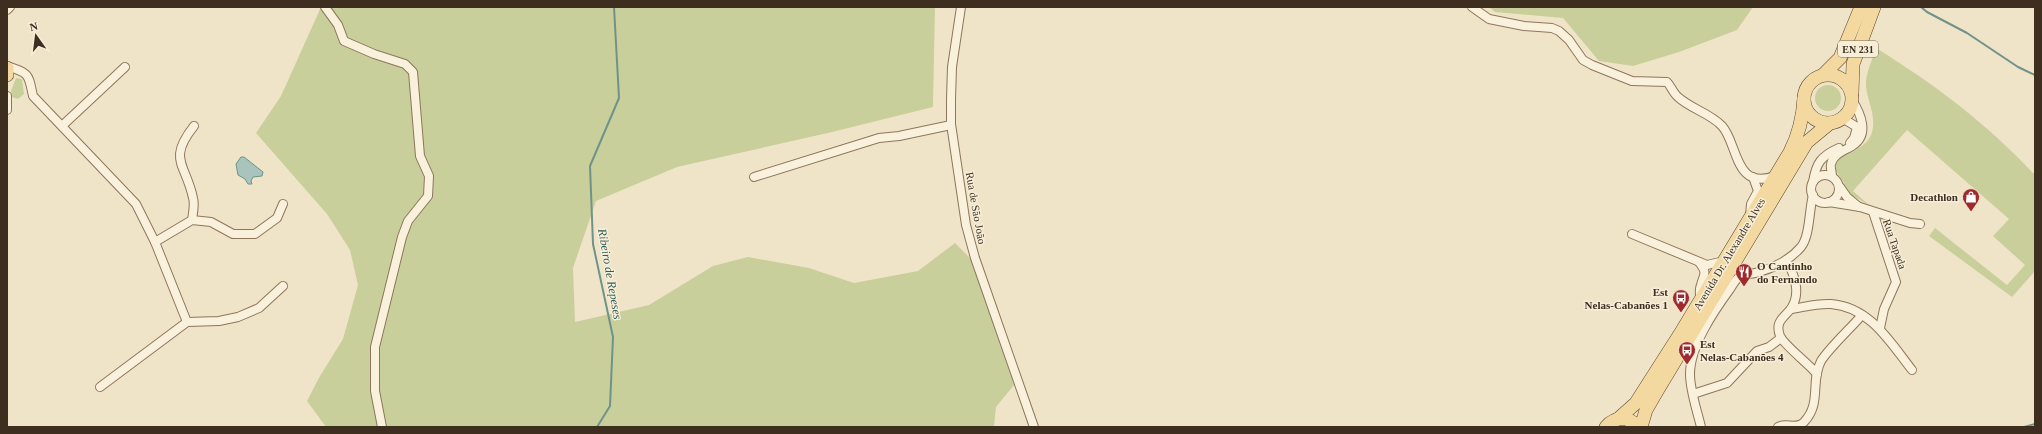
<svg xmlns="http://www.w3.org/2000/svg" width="2042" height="434" font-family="'Times New Roman',serif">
<rect width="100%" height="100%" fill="#f0e4c8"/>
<!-- green -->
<g fill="#c9cf9b">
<path d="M321 7H935L933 107 828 133 677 167 596 201 573 268 575 322 649 305 713 266 748 257 809 268 854 283 918 271 955 243 976 264 1019 379 996 407 994 427H326L307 401 320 376 343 339 358 285 350 250 327 214 256 133 281 96Z"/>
<path d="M1489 7H1753L1737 30 1679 52 1633 66 1599 61 1563 18 1495 12Z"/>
<path d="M1876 48C1937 86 1986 123 2035 175V271L2012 297 1929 236 1935 228 2007 285 2025 265 1993 236 2009 219 1907 130 1853 191 1869 205 1853 196 1844 187V183L1836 171V160C1860 147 1878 144 1872 112 1870 104 1867 95 1866 87 1865 75 1872 60 1876 48Z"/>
<path d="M16 78 22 79 24 94 18 99 12 97 11 91Z"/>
<circle cx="1828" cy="98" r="13"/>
</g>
<!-- water -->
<path fill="#a9c4bc" stroke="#6f938a" d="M241 157H244L263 172 262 176 253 177 251 181 252 184H248L245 179 238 175 236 164Z"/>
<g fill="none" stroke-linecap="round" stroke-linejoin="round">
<!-- stream -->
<g stroke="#6f938a" stroke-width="2">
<path d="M1921 7 1927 12 1967 33 2018 67 2035 75"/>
<path d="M597 427 610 406 613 337 593 244 590 166 619 98 614 7"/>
<path d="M2024 427 2035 424"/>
</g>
<!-- street casing -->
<g stroke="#8d765c" stroke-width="10">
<g id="street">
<path d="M325 7 338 25 344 41 374 54 405 64 413 72 420 156 429 176 428 196 408 221 402 237 375 347V391L382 427"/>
<path d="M961 7 952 67 951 99V124L966 225 975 258 1034 427"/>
<path d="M1472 7 1489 19 1524 26 1552 28 1559 31 1569 40 1583 60 1592 65 1632 81 1667 82C1671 86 1673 93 1678 97 1691 109 1710 113 1722 126 1738 143 1734 191 1775 176"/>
<path d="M7 10 10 7"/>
<path d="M7 66C30 74 28 73 33 96L136 204 155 242 187 322"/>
<path d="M7 96V110"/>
<path d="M1842 118 1857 127 1854 138 1850 143"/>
<path d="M63 125 125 67"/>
<circle cx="1825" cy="189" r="14"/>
<path d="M1832 176C1832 172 1830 167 1831 164 1833 154 1844 151 1852 146 1870 135 1861 114 1852 100"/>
<path d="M754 177 879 138 899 136 951 125"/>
<path d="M1813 182C1816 163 1821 156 1839 148"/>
<path d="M1840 187 1847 197 1859 207"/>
<path d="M1829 202 1860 207 1910 223 1920 224"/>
<path d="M1873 212 1896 282 1884 309 1880 328"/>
<path d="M1750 216 1751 204 1758 191 1753 177"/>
<path d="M192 220C193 213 195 204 193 198 186 164 167 160 194 126"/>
<path d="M1632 234 1707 265 1724 261"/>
<path d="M155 242 192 220 211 222 233 234H255L277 218 283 204"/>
<path d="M1786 260C1794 273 1801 292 1792 307 1786 317 1774 320 1780 336 1784 345 1809 364 1817 374"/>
<path d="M1699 262C1708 274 1704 273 1701 285 1699 289 1700 294 1700 298"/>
<path d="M1791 309C1804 307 1818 303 1831 304 1870 307 1890 342 1912 370"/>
<path d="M100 387 187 322 219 321 238 317 259 308 283 286"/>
<path d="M1693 394 1727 383 1757 351 1769 347 1781 338"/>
<path d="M1701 427C1697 410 1690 391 1690 374 1690 346 1714 311 1730 289 1732 286 1735 280 1739 277 1744 274 1754 274 1759 272 1774 268 1791 259 1801 247 1810 236 1809 210 1813 195"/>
<path d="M1778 427C1786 422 1796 430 1804 422 1822 403 1810 382 1821 361 1830 347 1851 328 1862 315"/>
</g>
</g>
<!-- primary casing -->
<g stroke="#5b4430" stroke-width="14">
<g id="primary">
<path d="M7 68V75"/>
<path d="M1823 75 1840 58 1861 7"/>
<circle cx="1828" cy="99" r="24"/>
<path d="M1852 93 1853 64 1874 7"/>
<path d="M1618 419 1636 403 1641 395 1680 334 1790 152C1799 134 1803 118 1804 98"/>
<path d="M1606 427C1615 416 1629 416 1638 427"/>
<path d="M1641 427 1646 410 1657 391 1807 142 1830 123"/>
</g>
</g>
<!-- street -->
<use href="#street" stroke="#faf1dc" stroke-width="8"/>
<!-- primary -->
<use href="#primary" stroke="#f3d9a0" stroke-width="13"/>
</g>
<!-- icons -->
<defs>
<g id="shop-pin" transform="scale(0.9)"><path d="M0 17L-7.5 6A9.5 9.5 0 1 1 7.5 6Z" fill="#9e2a2b" stroke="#f7eed8"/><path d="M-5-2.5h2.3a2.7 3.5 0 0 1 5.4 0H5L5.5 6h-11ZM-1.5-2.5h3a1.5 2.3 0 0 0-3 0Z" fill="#fff"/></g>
<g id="restaurant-pin" transform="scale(0.9)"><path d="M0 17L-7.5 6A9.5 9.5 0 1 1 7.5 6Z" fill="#9e2a2b" stroke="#f7eed8"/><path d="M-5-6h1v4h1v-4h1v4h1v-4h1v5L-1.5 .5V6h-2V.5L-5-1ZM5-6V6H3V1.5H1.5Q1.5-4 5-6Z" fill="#fff"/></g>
<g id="bus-pin" transform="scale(0.9)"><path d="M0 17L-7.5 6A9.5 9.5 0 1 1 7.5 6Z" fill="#9e2a2b" stroke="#f7eed8"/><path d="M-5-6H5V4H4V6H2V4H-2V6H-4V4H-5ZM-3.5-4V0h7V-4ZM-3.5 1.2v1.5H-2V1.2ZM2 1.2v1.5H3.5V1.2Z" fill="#fff"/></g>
</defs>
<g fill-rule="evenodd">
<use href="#shop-pin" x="1971" y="197"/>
<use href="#restaurant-pin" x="1744" y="272"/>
<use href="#bus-pin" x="1681" y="298"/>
<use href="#bus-pin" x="1687" y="350"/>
</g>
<g text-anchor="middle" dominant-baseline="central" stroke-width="3" stroke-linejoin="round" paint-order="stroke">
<!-- shield labels -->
<rect fill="#f7eed8" stroke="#756857" stroke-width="1" x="1838" y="41" width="40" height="16" rx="3"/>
<g font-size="10" font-weight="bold" fill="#3d2e20">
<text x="1858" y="49">EN 231</text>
</g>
<!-- poi labels -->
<g font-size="11" font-weight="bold" fill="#3d2e20" stroke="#f7eed8" text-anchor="end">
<text x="1958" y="197">Decathlon</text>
<text x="1757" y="266" text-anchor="start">O Cantinho<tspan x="1757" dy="13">do Fernando</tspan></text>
<text x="1668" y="292">Est<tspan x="1668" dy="13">Nelas-Cabanões 1</tspan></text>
<text x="1700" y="344" text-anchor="start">Est<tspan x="1700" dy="13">Nelas-Cabanões 4</tspan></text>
</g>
<!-- street labels -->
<g font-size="11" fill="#3d2e20" stroke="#f7eed8">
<text transform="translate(976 208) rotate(80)">Rua de São João</text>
<text transform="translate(1895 244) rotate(71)">Rua Tapada</text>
<text transform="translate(1729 254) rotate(-59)">Avenida Dr. Alexandre Alves</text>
</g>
<!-- water labels -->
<g font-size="12" font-style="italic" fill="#2f5d5a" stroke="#f7eed8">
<text transform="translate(610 274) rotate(80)">Ribeiro de Repeses</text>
</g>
</g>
<!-- border -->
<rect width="2042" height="434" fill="none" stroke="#3d2e20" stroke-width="16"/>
<!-- north arrow -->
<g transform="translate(36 36) rotate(346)" stroke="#f7eed8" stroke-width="3" paint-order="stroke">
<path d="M0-3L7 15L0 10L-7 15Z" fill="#3d2e20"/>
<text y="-6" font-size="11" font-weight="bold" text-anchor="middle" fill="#3d2e20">N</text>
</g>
</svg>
